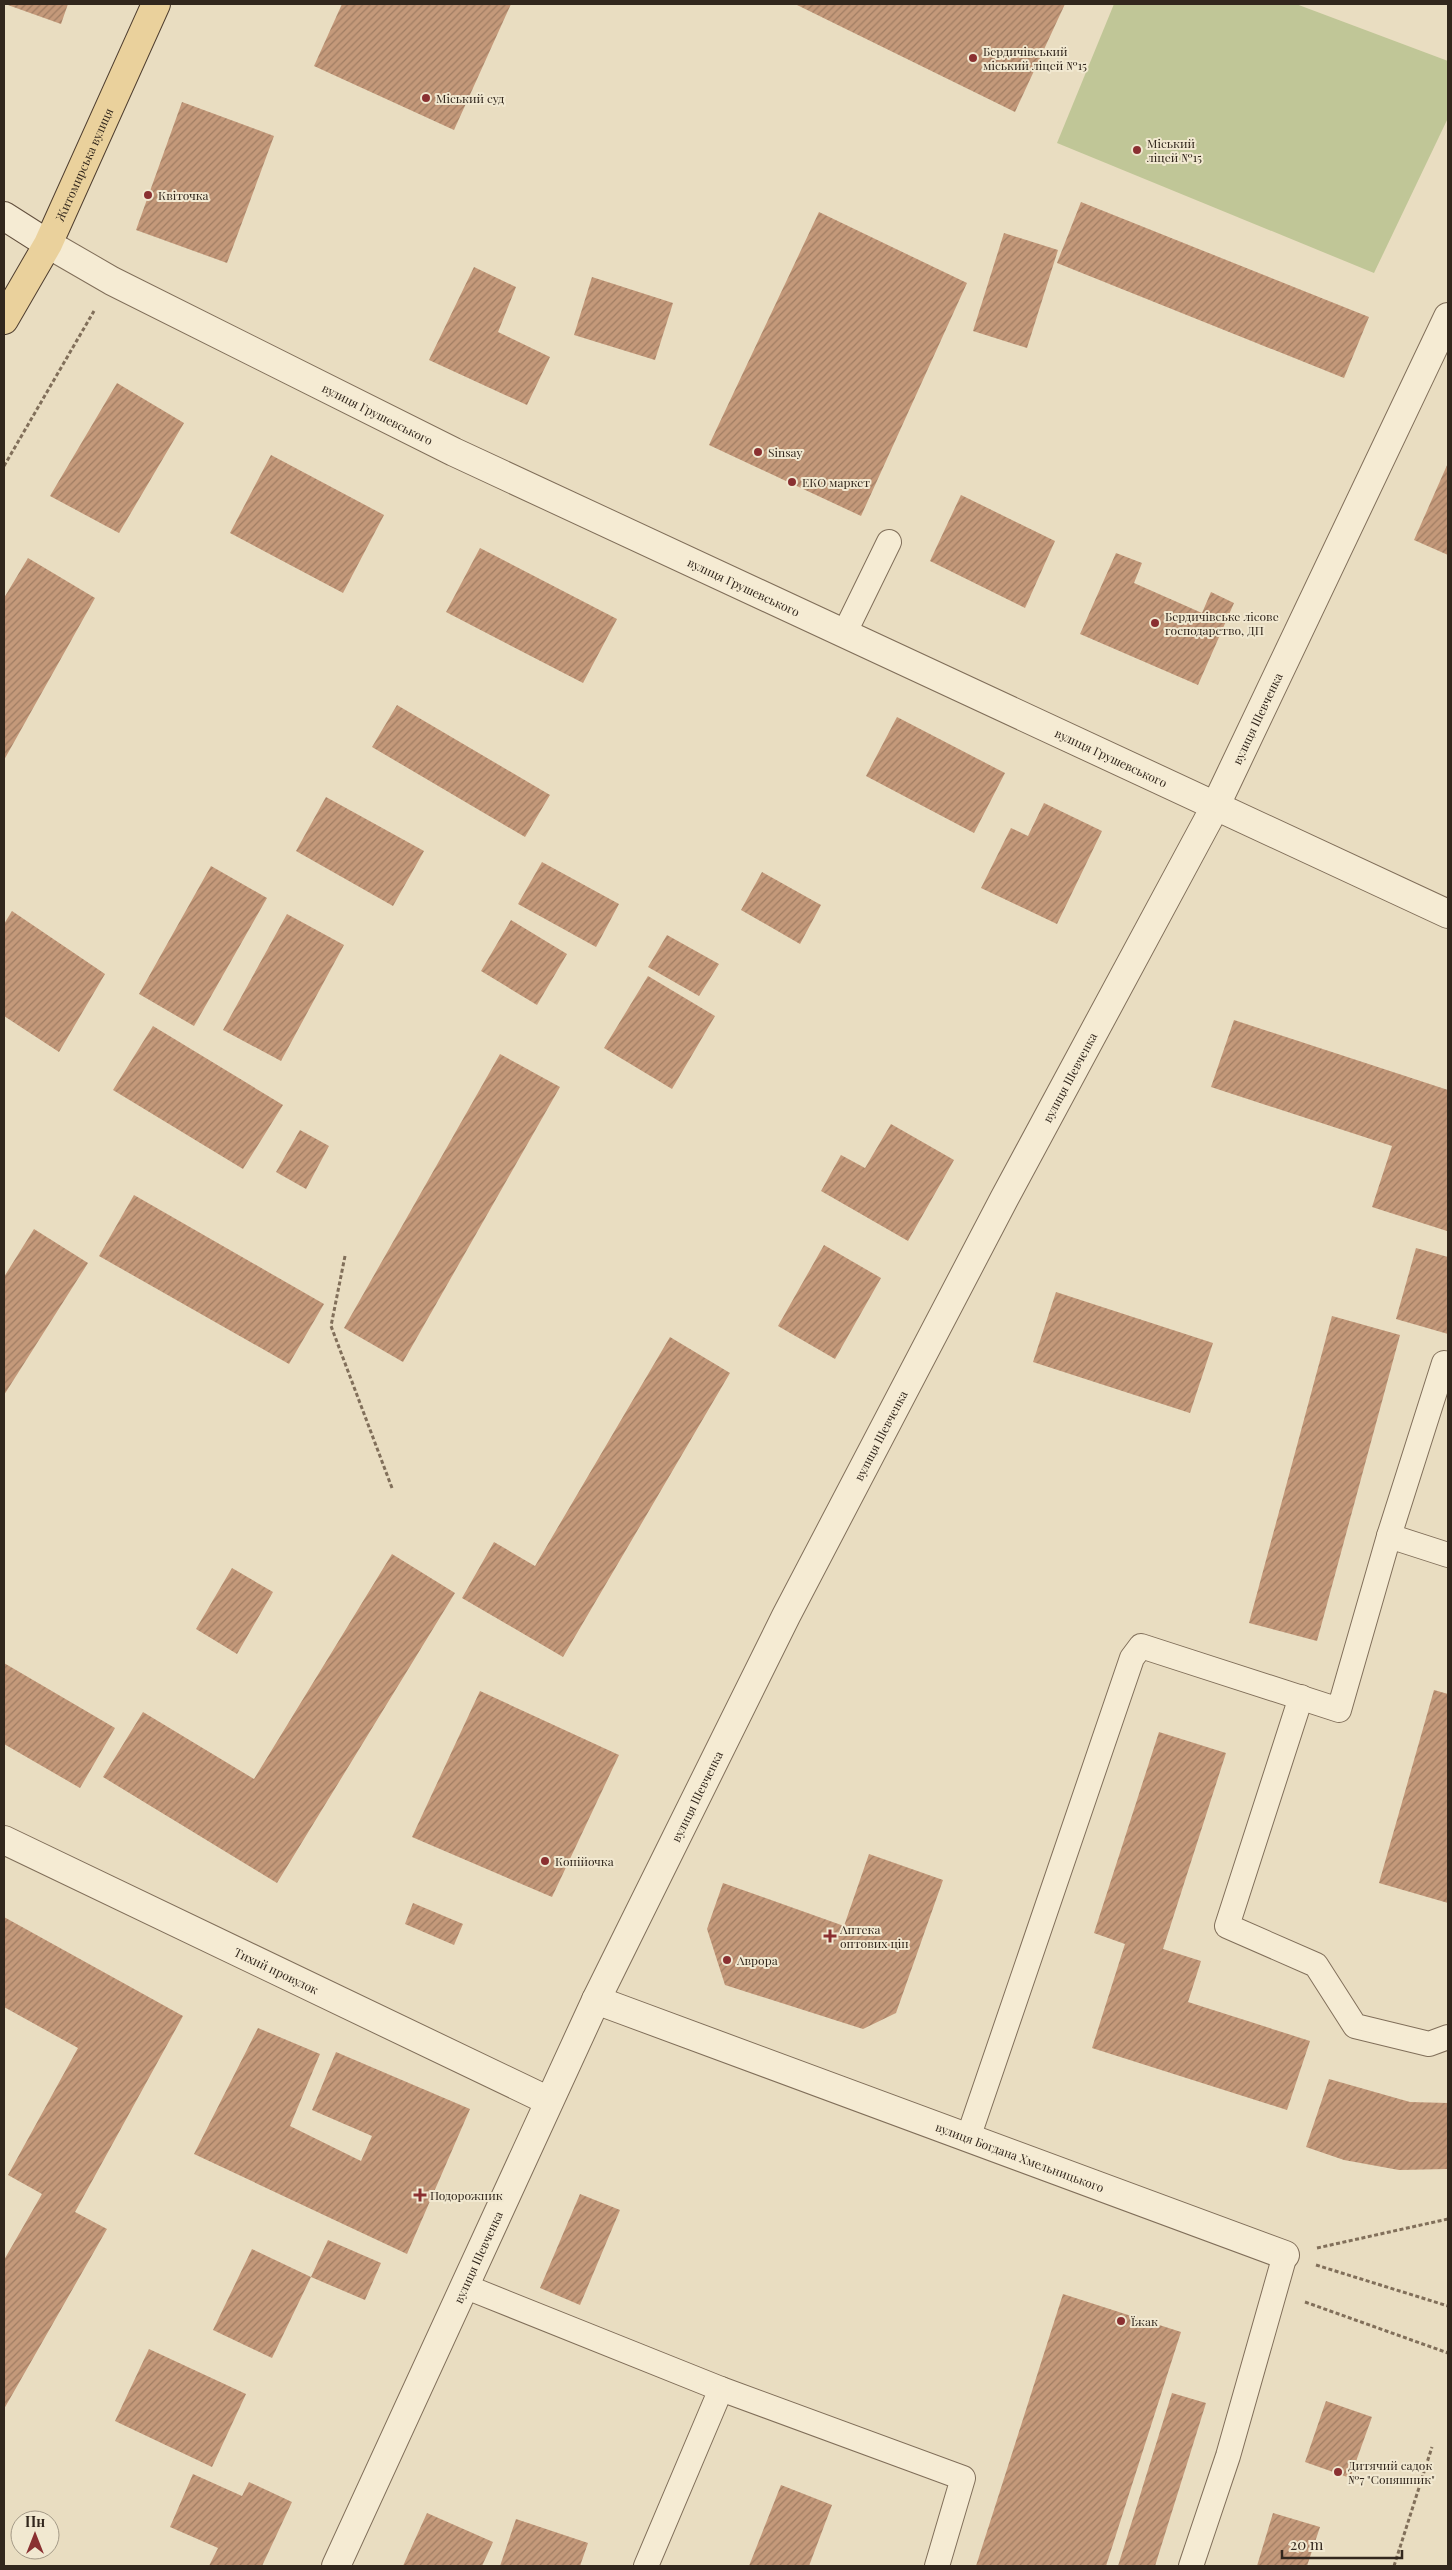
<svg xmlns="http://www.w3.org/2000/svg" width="1452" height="2570" font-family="'Playfair Display',serif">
<defs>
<pattern id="building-hatch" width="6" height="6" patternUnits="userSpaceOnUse" patternTransform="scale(1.25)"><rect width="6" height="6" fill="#c4997a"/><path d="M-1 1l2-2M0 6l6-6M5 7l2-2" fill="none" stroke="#a07d63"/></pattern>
</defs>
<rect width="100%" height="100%" fill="#e9ddc1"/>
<!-- green -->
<path fill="#c0c697" d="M1114 4H1296L1448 61V118L1374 273 1057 143Z"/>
<!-- building -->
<g fill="url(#building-hatch)">
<path d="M5 4H68L61 24Z"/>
<path d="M342 4H511L454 130 314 66Z"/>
<path d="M795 4H1065L1015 112Z"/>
<path d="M182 102 274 136 227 263 136 230Z"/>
<path d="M1081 202 1369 317 1344 378 1057 263Z"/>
<path d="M819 212 967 283 861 516 709 445Z"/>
<path d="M1004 233 1058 250 1027 348 973 331Z"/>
<path d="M474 267 516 287 498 332 550 357 527 405 429 360Z"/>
<path d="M592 277 673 303 655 360 574 335Z"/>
<path d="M117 383 184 423 119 533 50 496Z"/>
<path d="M271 455 384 515 343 593 230 533Z"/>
<path d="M1448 463V555L1414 540Z"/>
<path d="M961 495 1055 541 1025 608 930 561Z"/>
<path d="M480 548 617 619 583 683 446 612Z"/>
<path d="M1116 553 1142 563 1134 583 1202 613 1211 592 1234 603 1198 685 1080 634Z"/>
<path d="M28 558 95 598 4 760V598Z"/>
<path d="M397 705 550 795 525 837 372 747Z"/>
<path d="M897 717 1005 773 974 833 866 776Z"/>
<path d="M326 797 424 851 393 906 296 851Z"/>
<path d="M1044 803 1102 831 1057 924 981 888 1011 828 1028 836Z"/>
<path d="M542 862 619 904 596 947 518 904Z"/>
<path d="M211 866 267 898 194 1026 139 994Z"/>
<path d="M762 872 821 905 800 944 741 910Z"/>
<path d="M12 911 105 974 59 1052 4 1016V924Z"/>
<path d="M287 914 344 945 281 1061 223 1030Z"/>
<path d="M511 920 567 954 537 1005 481 971Z"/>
<path d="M667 935 719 964 699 996 648 967Z"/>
<path d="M648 976 715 1016 672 1089 604 1048Z"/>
<path d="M1234 1020 1448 1090 1447 1231 1372 1207 1392 1146 1211 1087Z"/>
<path d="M153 1026 283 1105 243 1169 113 1090Z"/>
<path d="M500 1054 560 1087 403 1362 344 1328Z"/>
<path d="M891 1124 954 1160 908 1241 821 1191 841 1155 865 1168Z"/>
<path d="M300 1130 329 1146 306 1189 276 1172Z"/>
<path d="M134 1195 324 1304 289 1364 99 1256Z"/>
<path d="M34 1229 88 1263 4 1395V1277Z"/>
<path d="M824 1245 881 1278 835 1359 778 1326Z"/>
<path d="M1416 1248 1448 1257V1334L1396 1319Z"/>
<path d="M1056 1292 1213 1343 1190 1413 1033 1362Z"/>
<path d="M1332 1316 1400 1335 1317 1641 1249 1623Z"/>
<path d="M670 1337 730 1373 563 1657 462 1598 494 1542 535 1566Z"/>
<path d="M392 1554 455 1593 277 1883 103 1777 143 1712 254 1779Z"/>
<path d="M232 1568 273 1592 237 1654 196 1629Z"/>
<path d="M4 1663 115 1728 80 1788 4 1744Z"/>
<path d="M1434 1690 1448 1694V1903L1379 1883Z"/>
<path d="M480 1691 619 1755 552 1897 412 1837Z"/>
<path d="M1159 1732 1226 1753 1163 1949 1201 1961 1188 2002 1310 2041 1287 2110 1092 2048 1125 1944 1094 1933Z"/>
<path d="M869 1854 943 1880 896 2013 863 2029 725 1985 707 1929 723 1883 844 1926Z"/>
<path d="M413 1903 463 1924 454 1945 405 1924Z"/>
<path d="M4 1917 183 2016 75 2212 107 2229 4 2409V2260L42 2194 8 2175 78 2048 4 2007Z"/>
<path d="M258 2028 320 2054 290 2126 361 2161 372 2136 312 2110 336 2052 470 2109 407 2254 194 2154Z"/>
<path d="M1329 2079 1410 2102 1448 2103V2169L1399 2170 1344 2160 1306 2147Z"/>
<path d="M580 2194 620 2210 580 2305 540 2288Z"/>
<path d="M328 2240 381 2263 365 2300 311 2277Z"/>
<path d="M252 2249 311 2277 272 2358 213 2330Z"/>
<path d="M1063 2294 1181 2332 1106 2566H976Z"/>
<path d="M149 2349 246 2394 212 2467 115 2421Z"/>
<path d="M1172 2393 1206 2403 1155 2566H1118Z"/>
<path d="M1326 2401 1372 2417 1350 2478 1305 2462Z"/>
<path d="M193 2474 242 2496 249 2482 292 2502 262 2566H209L218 2548 170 2527Z"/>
<path d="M781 2485 832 2505 809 2566H749Z"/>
<path d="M427 2513 493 2542 482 2566H403Z"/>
<path d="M1273 2513 1320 2527 1307 2566H1257Z"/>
<path d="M516 2519 588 2543 580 2566H500Z"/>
</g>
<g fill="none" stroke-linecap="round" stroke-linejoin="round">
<!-- lane casing -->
<g stroke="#816f5a" stroke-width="26">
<g id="lane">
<path d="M844 634 889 542"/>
<path d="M1389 1536 1448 1555"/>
<path d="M1301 1697 1227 1926 1316 1965 1355 2026 1429 2044 1448 2037"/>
<path d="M968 2138 1132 1658 1141 1646 1339 1710 1389 1536 1444 1363 1448 1364"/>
<path d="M464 2286 721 2389 963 2478 937 2566"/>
<path d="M646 2566 721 2389"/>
<path d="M1191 2566 1228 2456 1285 2255"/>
</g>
</g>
<!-- street casing -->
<g stroke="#816f5a" stroke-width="30">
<g id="street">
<path id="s1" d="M48 244 112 281 454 452 1448 914"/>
<path id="s2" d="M4 1840 549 2101"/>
<path id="s3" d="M596 2000 1285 2255"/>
<path id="s4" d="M336 2566 596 2000 786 1616 1004 1199 1215 807 1448 317"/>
</g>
</g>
<!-- secondary casing -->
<g stroke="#63503e" stroke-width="30">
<path id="secondary" d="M4 216 48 244"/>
</g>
<!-- primary casing -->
<g stroke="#4f3e2f" stroke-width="30">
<g id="primary">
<path id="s5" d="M4 320 48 244 156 4"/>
</g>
</g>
<!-- path -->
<g stroke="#816f5a" stroke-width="3" stroke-dasharray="4 2.5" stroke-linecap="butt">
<path d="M4 466 94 311"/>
<path d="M345 1256 331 1326 392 1488"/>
<path d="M1317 2248 1448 2219"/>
<path d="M1316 2265 1448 2306"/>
<path d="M1305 2302 1448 2353"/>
<path d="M1394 2566 1432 2447"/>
</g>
<!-- lane -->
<use href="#lane" stroke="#f5ebd3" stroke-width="24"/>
<!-- street -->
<use href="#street" stroke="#f5ebd3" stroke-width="28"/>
<!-- secondary -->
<use href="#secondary" stroke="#f5ebd3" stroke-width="28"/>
<!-- primary -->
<use href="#primary" stroke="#ead19c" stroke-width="28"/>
</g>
<!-- markers -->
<g fill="#8a3031" stroke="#f1e8d0" stroke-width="2">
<circle cx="973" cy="58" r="5"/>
<circle cx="426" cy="98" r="5"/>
<circle cx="1137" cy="150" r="5"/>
<circle cx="148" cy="195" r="5"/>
<circle cx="758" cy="452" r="5"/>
<circle cx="792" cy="482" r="5"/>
<circle cx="1155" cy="623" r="5"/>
<circle cx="545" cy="1861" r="5"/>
<path d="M827.5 1928.5h5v5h5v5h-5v5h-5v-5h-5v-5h5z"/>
<circle cx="727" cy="1960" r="5"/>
<path d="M417.5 2187.5h5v5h5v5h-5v5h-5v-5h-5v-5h5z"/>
<circle cx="1121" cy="2321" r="5"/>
<circle cx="1338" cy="2472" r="5"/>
</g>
<g text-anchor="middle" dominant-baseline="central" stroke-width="4" stroke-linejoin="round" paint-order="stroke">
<!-- poi labels -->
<g font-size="12" fill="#32271d" stroke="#f1e8d0" text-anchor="start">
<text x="983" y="51">Бердичівський<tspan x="983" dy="14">міський ліцей №15</tspan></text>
<text x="436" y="98">Міський суд</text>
<text x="1147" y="143">Міський<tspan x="1147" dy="14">ліцей №15</tspan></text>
<text x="158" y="195">Квіточка</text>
<text x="768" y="452">Sinsay</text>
<text x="802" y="482">ЕКО маркет</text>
<text x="1165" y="616">Бердичівське лісове<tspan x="1165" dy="14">господарство, ДП</tspan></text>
<text x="555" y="1861">Копійочка</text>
<text x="840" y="1929">Аптека<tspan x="840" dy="14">оптових цін</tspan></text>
<text x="737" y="1960">Аврора</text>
<text x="430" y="2195">Подорожник</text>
<text x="1131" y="2321">Їжак</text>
<text x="1348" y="2465">Дитячий садок<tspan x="1348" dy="14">№7 "Соняшник"</tspan></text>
</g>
<!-- street labels -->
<g font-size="12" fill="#32271d" stroke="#f1e8d0">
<text stroke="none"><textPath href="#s5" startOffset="175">Житомирська вулиця</textPath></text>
<text stroke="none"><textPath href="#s1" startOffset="371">вулиця Грушевського</textPath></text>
<text stroke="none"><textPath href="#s1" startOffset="776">вулиця Грушевського</textPath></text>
<text stroke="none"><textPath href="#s4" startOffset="2065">вулиця Шевченка</textPath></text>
<text stroke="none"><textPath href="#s1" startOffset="1181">вулиця Грушевського</textPath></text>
<text stroke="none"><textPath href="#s4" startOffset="1660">вулиця Шевченка</textPath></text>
<text stroke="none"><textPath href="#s4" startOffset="1255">вулиця Шевченка</textPath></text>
<text stroke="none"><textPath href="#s4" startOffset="850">вулиця Шевченка</textPath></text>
<text stroke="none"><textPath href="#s2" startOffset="302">Тихий провулок</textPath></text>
<text stroke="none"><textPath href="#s3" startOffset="452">вулиця Богдана Хмельницького</textPath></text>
<text stroke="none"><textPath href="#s4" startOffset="340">вулиця Шевченка</textPath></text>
</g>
</g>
<!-- border -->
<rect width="1452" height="2570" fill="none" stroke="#32271d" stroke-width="10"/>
<!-- north arrow -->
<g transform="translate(35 2535)"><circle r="24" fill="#f1e8d0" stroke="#a59b88"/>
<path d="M0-4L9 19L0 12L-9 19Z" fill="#8a3031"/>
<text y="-8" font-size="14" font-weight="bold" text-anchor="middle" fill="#32271d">Пн</text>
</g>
<!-- scale -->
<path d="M1282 2550v8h120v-8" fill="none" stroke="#32271d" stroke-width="2.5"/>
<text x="1290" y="2550" font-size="15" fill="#32271d" stroke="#f1e8d0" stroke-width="4" paint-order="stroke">20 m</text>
</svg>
